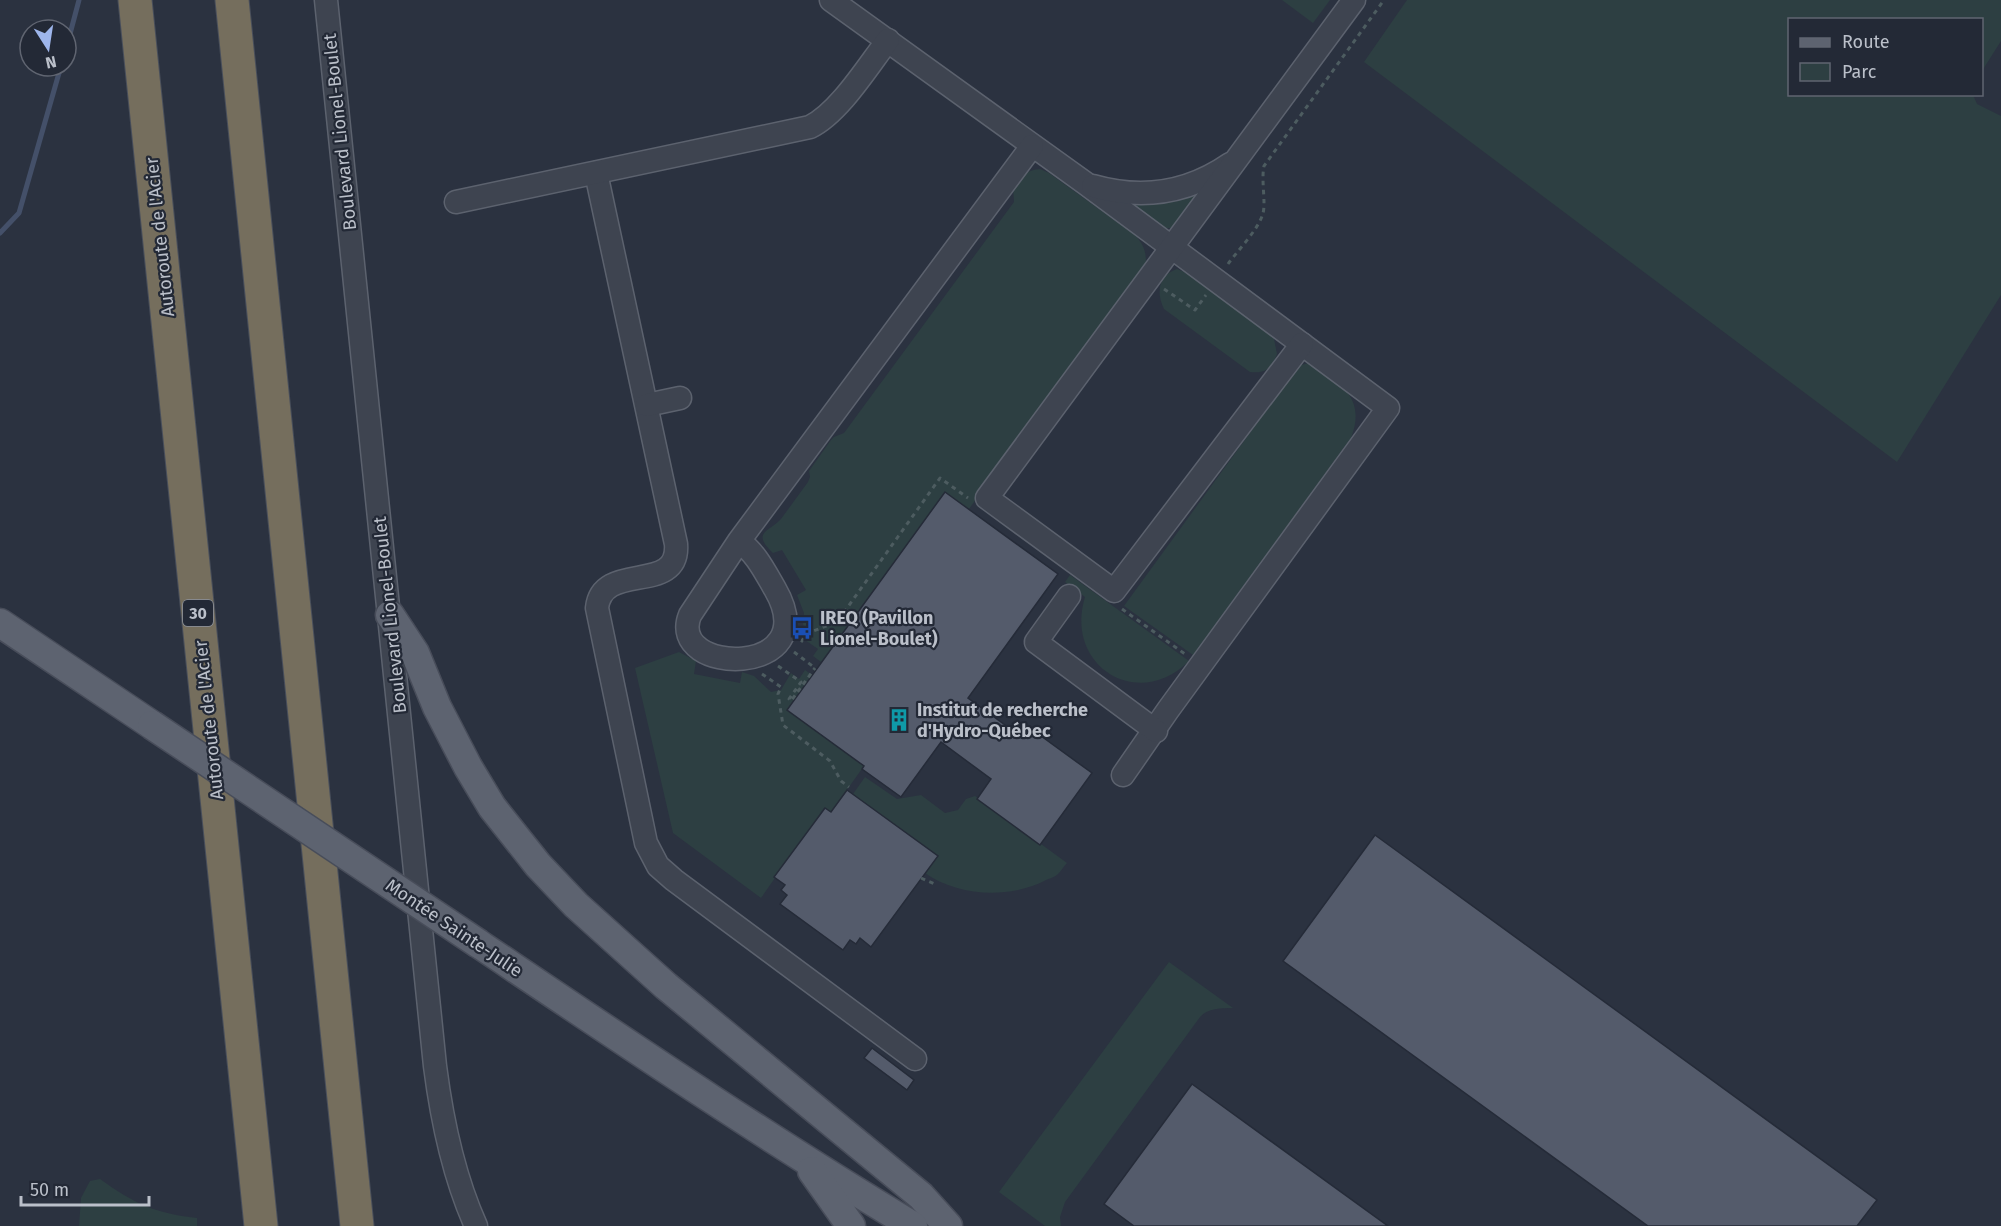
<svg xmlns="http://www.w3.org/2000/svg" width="2001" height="1226" font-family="'Fira Sans',sans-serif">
<rect width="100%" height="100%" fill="#2b3240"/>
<!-- green -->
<g fill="#2d3f42">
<path d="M1282 0H1330L1313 23Z"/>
<path d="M1407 0H2001V41L1982 71V20H1790V94L1973 95 1977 104 2001 116V295L1897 462 1364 62Z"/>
<path d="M1040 169 1049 173 1135 235C1143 244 1146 250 1146 263L969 509 945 492 821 662 813 656 818 649 805 640 809 635V630L803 625 804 613 797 595 806 590 782 550 773 553C751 532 769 532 781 519L808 482 810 477 809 471 831 440 834 437 844 433 1014 202 1013 187C1021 177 1026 170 1040 169Z"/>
<path d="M1200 193 1172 228H1164L1133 207 1132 203C1156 203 1176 200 1200 193Z"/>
<path d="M1177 269 1187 273 1270 334 1274 339 1277 354C1272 367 1266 374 1250 372L1164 309C1156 293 1158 275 1177 269Z"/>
<path d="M1309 363C1339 383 1367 396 1351 438L1193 655 1124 606 1295 371 1301 365Z"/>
<path d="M1070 575 1189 661C1138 712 1064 666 1085 597L1065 582Z"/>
<path d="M679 652 696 661 694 674 740 683 742 672 754 676 771 692 781 690 791 673 799 679 805 670 812 675 787 710 864 766 831 812 824 808 761 898 673 833 635 668Z"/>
<path d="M865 777 897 799 921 795 945 813 958 810 966 799 975 796 1067 863C1064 866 1061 871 1058 874 1055 877 1050 878 1046 880 1010 899 959 897 925 873L937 855 853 794Z"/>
<path d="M1169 962 1233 1008C1221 1008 1208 1008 1200 1017L1065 1202 1060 1217 1061 1226H1045L999 1192Z"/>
<path d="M100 1179C135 1204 154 1213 197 1218V1226H79L81 1198 90 1181Z"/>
</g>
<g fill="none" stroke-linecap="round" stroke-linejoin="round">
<!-- stream -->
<g stroke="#445069" stroke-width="5">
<path d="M66 49 79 0"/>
<path d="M0 233 19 213 61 66"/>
</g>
</g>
<!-- building -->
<g fill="#545b6b" stroke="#252b38" stroke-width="1.5">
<path d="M945 492 1058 574 968 698 1023 738 1030 728 1092 773 1040 845 977 799 991 779 941 742 901 797 862 769 864 766 787 710Z"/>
<path d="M847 790 938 856 871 947 860 938 856 944 850 940 843 950 780 904 787 895 781 890 785 885 774 877 825 808 831 812Z"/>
<path d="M1375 835 1877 1200 1857 1226H1648L1283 961Z"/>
<path d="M872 1048 914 1080 907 1090 864 1058Z"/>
<path d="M1192 1084 1388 1226H1134L1104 1204Z"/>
</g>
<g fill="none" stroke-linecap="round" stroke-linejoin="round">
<!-- minor casing -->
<g stroke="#5c626e" stroke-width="25">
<g id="minor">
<path d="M326 0 435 1066C442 1121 453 1175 476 1226"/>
<path d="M831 0 1085 183 1388 408 1168 710 1123 775"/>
<path d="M596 173 676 544C680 596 602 560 597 608L646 843 658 866 674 880 915 1059"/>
<path d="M1093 186C1142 200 1188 193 1230 164"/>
<path d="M456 202 810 127C839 113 868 66 888 40"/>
<path d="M1302 344 1114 591 987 498 1354 0"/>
<path d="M647 405 680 398"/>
<path d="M739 541C756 553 765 572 775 589 827 679 665 676 690 615L739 541 1032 146"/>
<path d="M1069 596 1036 642 1156 731"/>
</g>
</g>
<!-- major casing -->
<g stroke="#484d5a" stroke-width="31">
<g id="major">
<path d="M390 615 415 653 437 707 468 767 492 807 538 865 576 905 666 986 921 1196 948 1226"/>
<path d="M0 623 152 725"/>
<path d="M479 944C622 1040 765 1137 913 1226"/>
<path d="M812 1171 851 1226"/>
</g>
</g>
<!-- highway casing -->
<g stroke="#494f5b" stroke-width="35">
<g id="highway">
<path d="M135 0 261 1226"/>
<path d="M232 0 357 1226"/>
</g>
</g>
<!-- path -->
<g stroke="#4d5c60" stroke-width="3" stroke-dasharray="4.5 4.5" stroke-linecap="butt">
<path d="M1228 264C1238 250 1259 229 1263 213 1266 203 1261 180 1264 166L1384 0"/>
<path d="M1164 289 1195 310 1206 295"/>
<path d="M1122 609 1185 654"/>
<path d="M801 642 808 633 837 622 940 478 968 498"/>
<path d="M794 652 815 668"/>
<path d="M778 666 801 682 789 699 791 701 815 668"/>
<path d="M762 674 781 687 778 694 783 725 830 761 841 781 849 787"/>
<path d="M921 878 937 885"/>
</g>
<!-- minor -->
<use href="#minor" stroke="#3e4450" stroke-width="22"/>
<!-- major -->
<use href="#major" stroke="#5d6370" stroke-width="28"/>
<!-- highway -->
<use href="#highway" stroke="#756e5d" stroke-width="33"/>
<!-- major-bridge casing -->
<g stroke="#484d5a" stroke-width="31" stroke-linecap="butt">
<path id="major-bridge" d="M152 725 479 944"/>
</g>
<!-- major-bridge -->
<use href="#major-bridge" stroke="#5d6370" stroke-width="28"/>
</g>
<!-- icons -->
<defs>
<g id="bus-bare" transform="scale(1.8)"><path d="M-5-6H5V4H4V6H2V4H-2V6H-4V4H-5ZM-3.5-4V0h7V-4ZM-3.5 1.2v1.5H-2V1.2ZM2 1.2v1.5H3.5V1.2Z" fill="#1a4fb4" stroke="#232936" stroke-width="2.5" paint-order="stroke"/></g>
<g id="building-bare" transform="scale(1.8)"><path d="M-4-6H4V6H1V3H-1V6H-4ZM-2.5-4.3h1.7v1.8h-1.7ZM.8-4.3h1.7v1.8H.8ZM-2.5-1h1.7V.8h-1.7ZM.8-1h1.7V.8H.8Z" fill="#0f9aa8" stroke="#232936" stroke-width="2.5" paint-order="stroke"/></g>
</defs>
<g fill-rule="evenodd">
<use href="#bus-bare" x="802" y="628"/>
<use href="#building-bare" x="899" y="720"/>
</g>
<g text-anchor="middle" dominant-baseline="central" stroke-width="4.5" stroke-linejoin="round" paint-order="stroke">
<!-- shield labels -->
<rect fill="#232936" stroke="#8d939e" stroke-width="1.5" x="183" y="600" width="30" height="26" rx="4.5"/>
<g font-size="16" font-weight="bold" fill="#bbc0ca">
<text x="198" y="613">30</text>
</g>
<!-- street labels -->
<g font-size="18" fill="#bbc0ca" stroke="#232936">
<text transform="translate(340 132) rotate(-96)">Boulevard Lionel-Boulet</text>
<text transform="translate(160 237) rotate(-96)">Autoroute de l'Acier</text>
<text transform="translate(390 615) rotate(-96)">Boulevard Lionel-Boulet</text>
<text transform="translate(209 720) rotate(-96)">Autoroute de l'Acier</text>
<text transform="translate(454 928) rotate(34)">Montée Sainte-Julie</text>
</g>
<!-- poi labels -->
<g font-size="18" font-weight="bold" fill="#bbc0ca" stroke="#232936" text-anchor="start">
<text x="820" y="618">IREQ (Pavillon<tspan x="820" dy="21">Lionel-Boulet)</tspan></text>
<text x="917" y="710">Institut de recherche<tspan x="917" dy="21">d'Hydro-Québec</tspan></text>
</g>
</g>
<!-- legend -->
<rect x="1788" y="18" width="195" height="78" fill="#232936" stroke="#606571" stroke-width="1.5"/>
<rect x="1800" y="38" width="30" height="9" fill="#5d6370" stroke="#606571" stroke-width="1.5"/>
<text x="1842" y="48" font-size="18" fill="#bbc0ca">Route</text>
<rect x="1800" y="63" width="30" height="18" fill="#2d3f42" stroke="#606571" stroke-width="1.5"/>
<text x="1842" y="78" font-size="18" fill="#bbc0ca">Parc</text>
<!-- north arrow -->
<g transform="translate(48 48) rotate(168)"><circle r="28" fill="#232936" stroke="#606571" stroke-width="1.5"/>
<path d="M0-4.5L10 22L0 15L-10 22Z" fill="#9eb6ec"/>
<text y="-9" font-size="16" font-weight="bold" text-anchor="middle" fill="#bbc0ca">N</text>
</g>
<!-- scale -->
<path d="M21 1196v9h128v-9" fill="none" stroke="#bbc0ca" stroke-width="3"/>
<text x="30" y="1196" font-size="18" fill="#bbc0ca" stroke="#232936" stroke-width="4.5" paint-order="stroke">50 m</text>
</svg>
